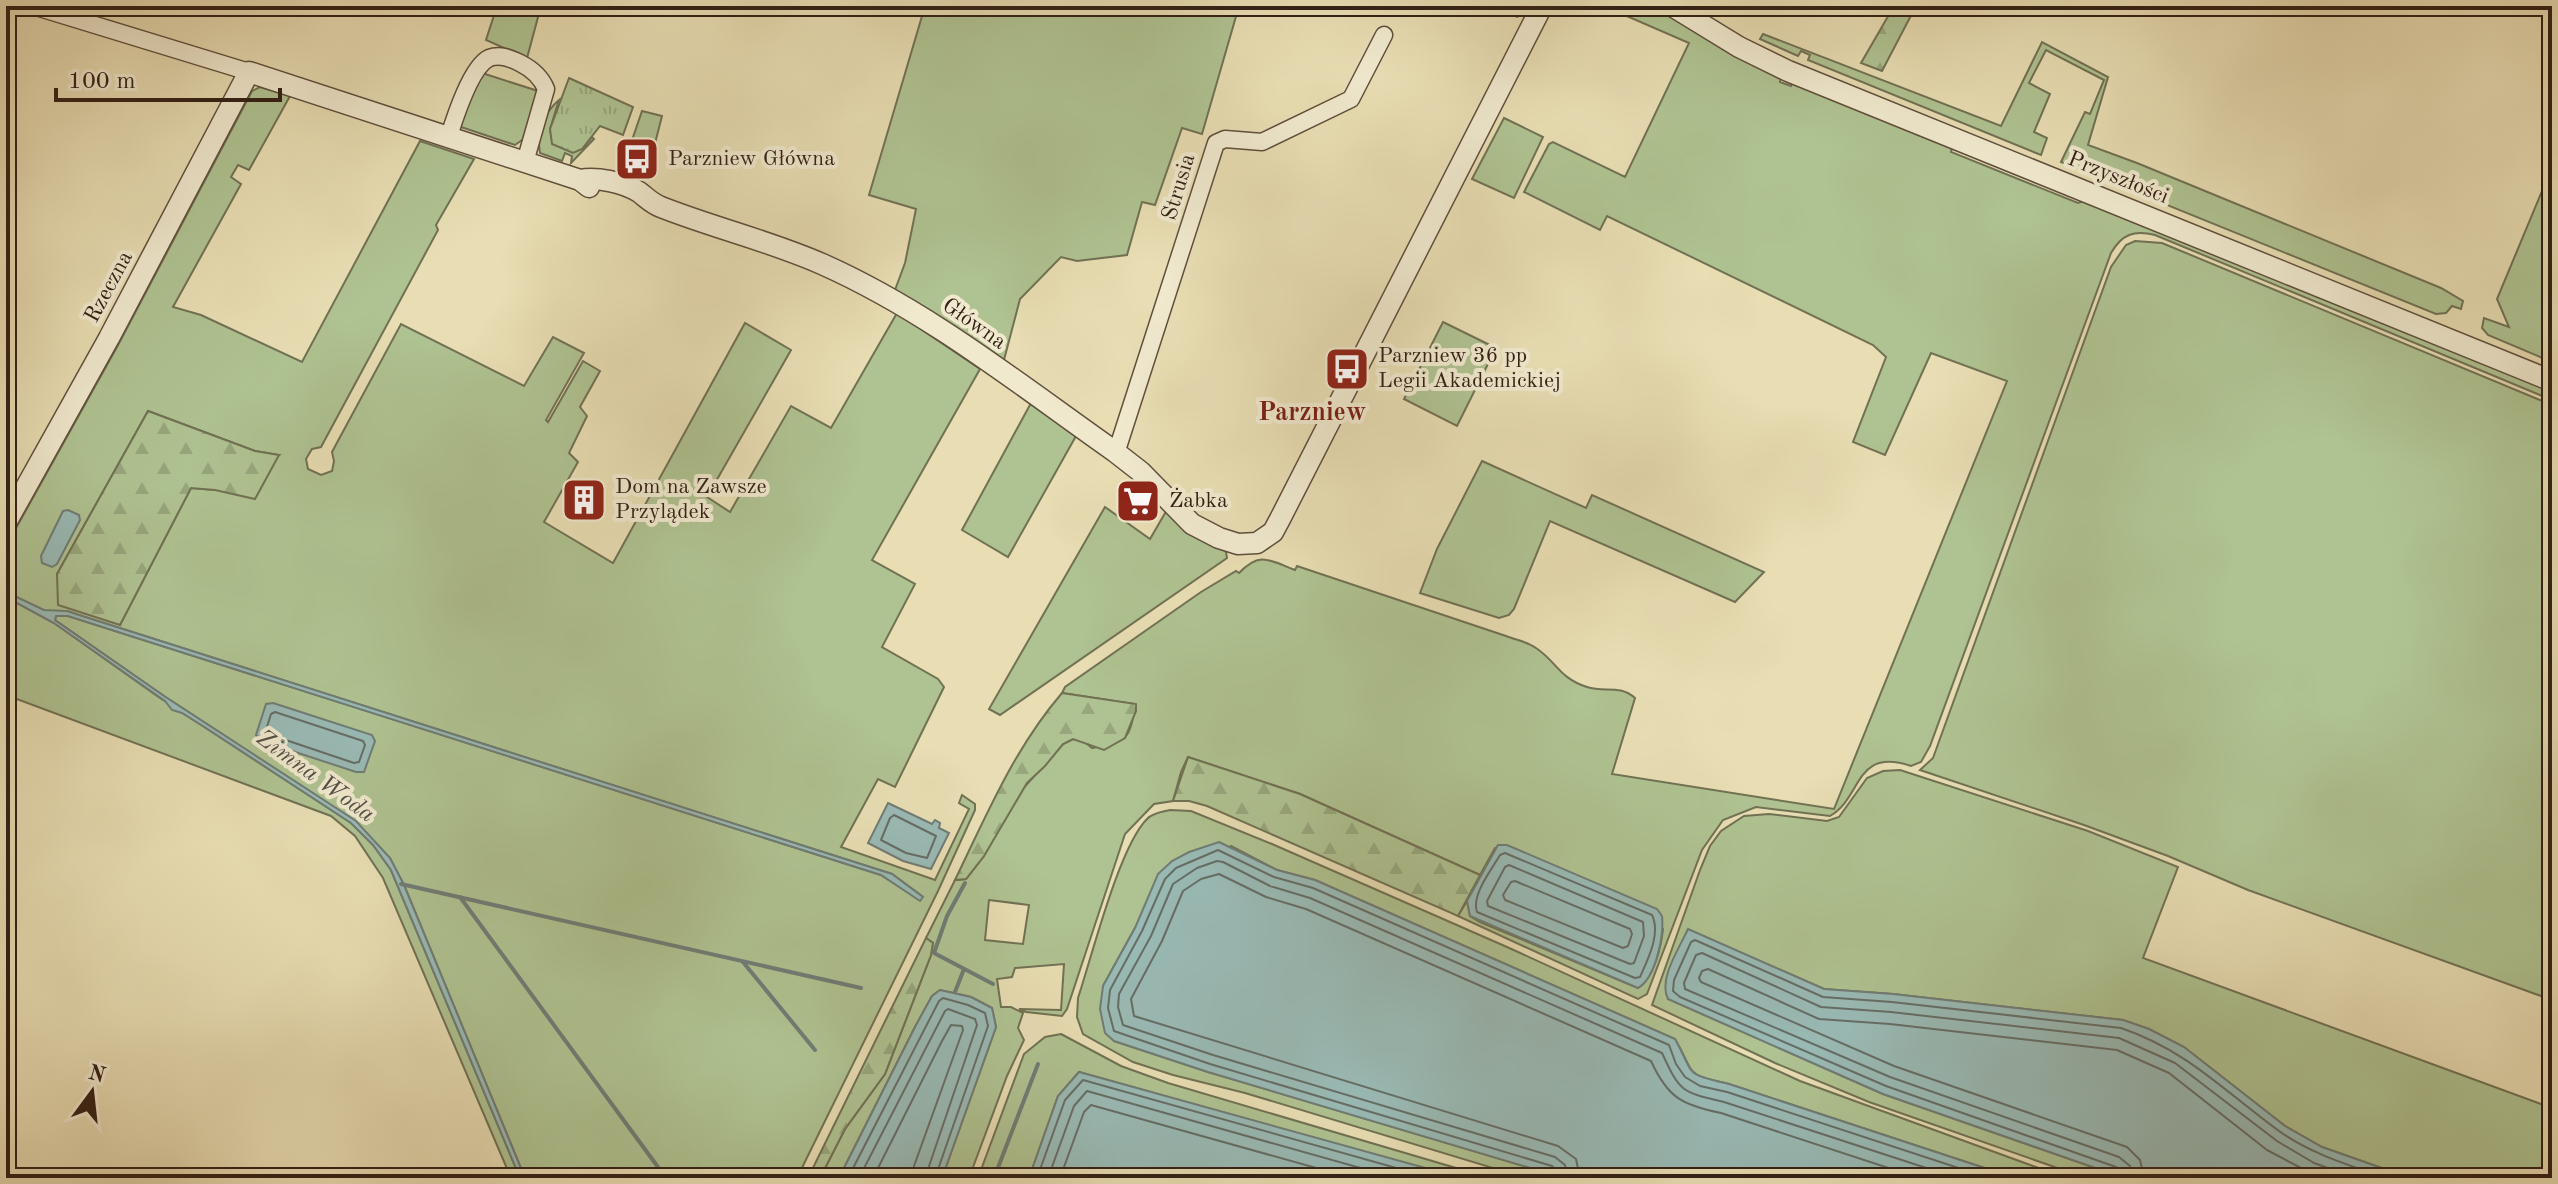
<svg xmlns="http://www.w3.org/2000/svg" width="2558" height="1184" font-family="'Old Standard TT',serif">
<defs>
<pattern id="forest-firs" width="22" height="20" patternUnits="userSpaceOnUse" patternTransform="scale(2)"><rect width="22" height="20" fill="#afc291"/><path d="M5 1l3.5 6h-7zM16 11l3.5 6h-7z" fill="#97a67c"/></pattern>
<pattern id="park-tufts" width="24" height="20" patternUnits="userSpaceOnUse" patternTransform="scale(2)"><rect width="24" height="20" fill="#afc291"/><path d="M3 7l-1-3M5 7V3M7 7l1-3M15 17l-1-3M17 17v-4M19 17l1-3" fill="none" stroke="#97a67c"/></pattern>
</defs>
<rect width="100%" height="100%" fill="#e8ddb3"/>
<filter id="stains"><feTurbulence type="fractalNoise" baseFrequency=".0025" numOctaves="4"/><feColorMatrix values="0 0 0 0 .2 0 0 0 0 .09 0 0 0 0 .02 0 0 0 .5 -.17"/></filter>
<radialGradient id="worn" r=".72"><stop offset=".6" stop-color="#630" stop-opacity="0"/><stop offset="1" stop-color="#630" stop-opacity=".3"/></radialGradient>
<!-- green -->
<g fill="#afc291" stroke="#717154" stroke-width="2" fill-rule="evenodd">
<path d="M497 6H541L527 58 486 40Z"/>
<path d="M925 6H1239L1202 134 1182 128 1155 205 1142 202 1127 255 1077 261 1061 257 1020 299 1004 360 895 290 905 263 916 209 869 195Z"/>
<path d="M1561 6H1657L1730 51 1781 77 1780 82 1791 86 1792 83 1952 148 1951 152 2078 203 2084 201 2552 390V400L2155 235C2134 230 2122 234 2111 253L1930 746 1921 762 1911 766C1854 747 1863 797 1830 816L1756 807 1723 820 1702 850 1647 994 1638 999 1458 916 1467 901 1470 916 1480 922 1638 988C1654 977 1661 948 1663 929L1495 848 1480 875 1300 794 1188 757 1181 772 1173 801 1154 804 1125 834 1067 1009 1062 1016 1026 1012 1019 1009 1061 1010 1064 964 1015 968 1012 977 997 979 1001 1007H1011L1023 1013 1018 1028 1024 1040 1007 1076 969 1178H942L996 1027 992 1008 971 997 940 990 932 996 915 1027 839 1178H820L845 1129 885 1074 931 955 933 943 926 938 955 880 966 879 984 856 1019 793 1063 744 1073 739 1082 740 1092 748C1127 741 1130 741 1135 704L1062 693 1065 687 1201 592 1236 571 1239 573C1260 551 1269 560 1295 570L1297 566 1506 636C1516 640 1528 642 1536 648 1557 662 1559 678 1587 687 1605 693 1619 684 1635 698L1612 774 1834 809 2007 381 1931 353 1885 455 1853 442 1886 357 1873 345 1607 216 1600 230 1524 192 1549 144 1553 142 1625 177 1689 43 1613 10 1560 8ZM989 900 1029 905 1023 944 985 940Z"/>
<path d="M1763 34 2001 126 2042 42 2108 77 2088 145 2137 163 2441 288 2463 301 2461 309 2452 306 2446 313 2436 314 2061 162 2085 112 2090 114 2104 80 2046 50 2029 83 2050 94 2034 132 2047 138 2041 155 1808 60 1810 55 1801 51 1798 56 1760 39Z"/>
<path d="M482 73 538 91 525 138 515 145 461 127 463 113Z"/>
<path d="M260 87 290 96 249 170 238 165 231 177 241 184 173 307 201 315 302 362 420 141 474 159 436 225 438 230 321 447 312 449 306 459 308 469 321 475 332 471 334 461 332 452 401 324 524 386 553 337 584 353 546 420 548 422 583 361 600 371 580 407 587 416 569 453 578 462 544 522 613 563 745 323 791 350 707 497 730 512 791 406 831 428 897 313 980 369 872 560 915 584 882 647 938 679 944 687 895 787 878 779 841 847 935 880 969 809 959 803 962 795 975 804V810L938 891 797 1178H525L404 885 390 858 355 821 164 696 55 620 56 616H68L881 875 920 900 922 896 892 874 82 616 67 611H44L6 592V546L117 347 252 91ZM148 411 255 451 279 455 215 490 191 488 120 625 57 574Z"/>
<path d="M559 100 550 129 552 140 582 149 592 137 594 139 571 163 572 156 565 153 562 161 540 153C536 135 545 111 559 100Z"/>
<path d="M642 111 662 116 647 175 637 153 634 154 629 149Z"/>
<path d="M1504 118 1543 137 1514 198 1472 179Z"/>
<path d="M2552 167V302L2548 311 2552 313V362L2488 335 2482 328 2484 318 2509 327 2497 299Z"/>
<path d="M2135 241 2162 243 2552 405V1000L2248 890 2168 856 2084 825 1920 770 1933 758 2111 267 2126 245Z"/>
<path d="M1443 322 1496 348 1457 426 1404 399Z"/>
<path d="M1031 403 1076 436 1008 557 962 530Z"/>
<path d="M1482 461 1586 508 1592 495 1764 572 1735 602 1550 521 1514 609 1509 615 1499 618 1420 593 1437 549Z"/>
<path d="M1105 507 1150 539 1168 508 1220 547 1226 552 1227 558 1000 715 989 709Z"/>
<path d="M6 597 54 623 157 696 351 823 373 845 391 870 520 1178H511L383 878 355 836 331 816 6 695Z"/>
<path d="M1900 770 2088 831 2178 867 2143 958 2552 1108V1178H2410L2322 1147 2285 1126 2184 1047 2149 1029 2123 1020 1893 994 1824 989 1689 930 1668 999 1883 1094 2124 1178H2086L1869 1102 1775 1063 1652 1005 1700 870 1710 846 1721 831 1744 816 1769 814 1827 821 1839 817 1867 778 1883 771Z"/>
<path d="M1170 810 1191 811 1272 844 1507 947 1800 1081 2066 1178H2015L1729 1084C1683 1074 1696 1075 1675 1039L1315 880 1277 870 1231 846 1135 928 1103 986 1114 1041 1208 1072 1564 1178H1526L1245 1093 1173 1075 1133 1062 1083 1034 1077 1017 1078 998C1092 956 1119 847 1147 819 1152 813 1162 812 1170 810Z"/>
<path d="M1061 1034 1121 1066 1168 1083 1490 1178H1458L1079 1072 1058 1096 1029 1178H978L1024 1054 1045 1037Z"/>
</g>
<!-- forest -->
<g fill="url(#forest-firs)" stroke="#717154" stroke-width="2">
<path d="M1894 6H1916L1882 71 1861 63Z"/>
<path d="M148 411 255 451 279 455 255 499 215 490 191 488 120 625 58 605 57 574Z"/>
<path d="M1062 693 1136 704V711L1125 738 1104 750 1073 739 1063 744 1045 766 1027 783 984 856 966 879 955 880C987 814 1014 749 1062 693Z"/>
<path d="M1188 757 1300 794 1480 875 1458 916 1207 806 1189 801H1173Z"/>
<path d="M926 938 933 943 931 955 885 1074 845 1129 820 1178H808Z"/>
</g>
<!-- park -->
<path fill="url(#park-tufts)" stroke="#717154" stroke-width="2" d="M569 78 633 107 623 135 600 126 582 149 573 153 552 144 550 129Z"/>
<!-- water -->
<g fill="#99bab5" stroke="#707c75" stroke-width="2">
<path d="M68 510 79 515 80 520 57 564 52 567 42 563 41 556 63 511Z"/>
<path d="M6 592 44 610 67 611 82 616 892 874 923 897 920 901 881 875 68 616H56L55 620 164 696 356 821 390 858 404 885 525 1178H520L391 870 373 845 351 823 206 728 182 713 172 710 165 701 54 623 6 597Z"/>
<path d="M273 703 372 735 375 741 364 772H356L262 741 256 735 266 704Z"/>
<path d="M888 803 932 824 935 820 940 823 939 828 949 833 931 869 903 861 868 843Z"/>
<path d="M1219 842 1277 870 1315 880 1675 1039C1695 1075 1683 1074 1729 1084L2015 1178H1564L1208 1072 1114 1041 1105 1033 1100 1009 1103 986 1135 928 1158 874 1172 861 1189 852Z"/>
<path d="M1498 845H1507L1657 909 1662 916C1664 935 1656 978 1638 988L1470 916 1467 901Z"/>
<path d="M1688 929 1824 989 1893 994 2123 1020 2149 1029 2184 1047 2285 1126 2322 1147 2410 1178H2124L1883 1094 1668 999C1658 979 1679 949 1688 929Z"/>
<path d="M940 990 971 997 992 1008 996 1027 942 1178H839L915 1027 932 996Z"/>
<path d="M1079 1072 1429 1169 1458 1178H1029L1058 1096Z"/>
</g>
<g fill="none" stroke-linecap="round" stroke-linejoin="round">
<!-- shore -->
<g stroke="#666d66" stroke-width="2">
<path d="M275 712 363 741 365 745 359 762 354 763 268 734 266 730 271 714Z"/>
<path d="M894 815 936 836 927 858 906 853 881 840 890 818Z"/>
<path d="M1505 853 1652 915C1661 934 1648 959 1640 977L1635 978 1477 912C1471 895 1492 869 1500 855Z"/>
<path d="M1509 865 1643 922 1644 936 1634 963 1630 964 1488 906 1487 901 1505 867Z"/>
<path d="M1515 881 1630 929 1632 934 1628 946 1623 948 1505 900 1503 895 1511 882Z"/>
<path d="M848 1178 939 1001 943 998 968 1005 985 1013 988 1026 935 1178"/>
<path d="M859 1178 945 1011 948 1009 975 1019 977 1025 925 1178"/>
<path d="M873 1178 942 1041 951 1025 962 1026 963 1030 914 1166 913 1178"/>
<path d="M1037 1178 1065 1100 1083 1080 1432 1178"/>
<path d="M1048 1178 1074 1106 1087 1091 1396 1178"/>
<path d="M1060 1178 1084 1112 1091 1105 1352 1178"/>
<path d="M1558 1178 1557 1171 1552 1166 1210 1064 1114 1031 1108 1008 1110 990 1142 931 1165 879 1176 868 1218 850 1274 877 1313 888 1669 1045 1676 1064 1685 1077 1700 1086 1727 1092 1989 1178"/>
<path d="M1568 1178 1565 1165 1555 1157 1213 1055 1123 1025 1118 1007 1119 994 1151 936 1173 884 1197 868 1217 861 1223 862 1270 886 1310 898 1662 1053C1680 1092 1681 1092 1724 1102L1957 1178"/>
<path d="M1580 1178 1576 1159 1558 1146 1134 1016 1131 999 1162 941 1183 891 1201 879 1219 874 1266 897 1306 909 1651 1061C1668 1098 1682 1105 1721 1113L1919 1178"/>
<path d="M2122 1178 2121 1171 2116 1167 1886 1086 1680 997 1673 991 1674 980 1691 942 1695 940 1704 944 1823 997 1892 1002 2121 1028C2188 1051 2224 1091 2279 1131 2311 1154 2349 1165 2385 1178"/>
<path d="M2132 1178 2130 1166 2119 1157 1890 1077 1685 989 1684 983 1696 955 1702 953 1821 1007 1891 1012 2119 1038 2175 1063 2277 1141 2314 1163 2355 1178"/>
<path d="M2144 1178 2140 1160 2127 1147 1894 1066 1701 982 1699 978 1702 971 1708 969 1819 1019 1890 1024 2117 1050 2169 1073 2267 1150 2320 1178"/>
</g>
<!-- stream -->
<g stroke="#707c75" stroke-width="4">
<path d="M1517 16 1521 6"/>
<path d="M965 883 947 916 934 953 993 984"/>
<path d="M401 884 861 988"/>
<path d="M460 897 666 1178"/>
<path d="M743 962 815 1050"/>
<path d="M955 992 964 969"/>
<path d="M994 1178 1038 1064"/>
</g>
<!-- minor casing -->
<g stroke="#604f3d" stroke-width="19">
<g id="minor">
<path d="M33 6 249 72"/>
<path d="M449 136C455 117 471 67 489 58 500 54 510 58 520 63 532 69 541 77 546 89L525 162"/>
<path d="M1114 451 1119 444 1216 143 1225 139 1262 142 1351 99 1384 35"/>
</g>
</g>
<!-- tertiary casing -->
<g stroke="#604f3d" stroke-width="23">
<g id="tertiary">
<path d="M1672 6 1739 47 1788 71 2552 381"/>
<path d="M580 180C597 177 623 182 639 192 647 198 651 203 661 207 714 228 770 241 822 264 928 311 1020 385 1114 451L1141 472 1192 524 1219 538 1238 544 1257 543 1273 532 1280 519 1542 6"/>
<path d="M6 523 109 338 249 72 580 180 589 187"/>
</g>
</g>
<!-- minor -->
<use href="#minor" stroke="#f0e9ce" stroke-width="16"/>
<!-- tertiary -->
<use href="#tertiary" stroke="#f0e9ce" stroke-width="20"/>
</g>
<!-- icons -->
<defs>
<g id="bus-square" transform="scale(2.3)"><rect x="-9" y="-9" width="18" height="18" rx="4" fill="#8f2418" stroke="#f0e9ce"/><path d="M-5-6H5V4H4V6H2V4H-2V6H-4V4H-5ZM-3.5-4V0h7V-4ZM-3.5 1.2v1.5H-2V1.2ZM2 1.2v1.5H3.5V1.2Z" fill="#fff"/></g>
<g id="building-square" transform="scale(2.3)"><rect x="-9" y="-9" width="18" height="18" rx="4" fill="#8f2418" stroke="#f0e9ce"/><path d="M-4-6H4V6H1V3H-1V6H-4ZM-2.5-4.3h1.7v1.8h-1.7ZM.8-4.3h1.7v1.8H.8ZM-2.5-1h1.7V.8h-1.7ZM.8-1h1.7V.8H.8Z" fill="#fff"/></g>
<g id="supermarket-square" transform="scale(2.3)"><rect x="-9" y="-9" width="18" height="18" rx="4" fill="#8f2418" stroke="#f0e9ce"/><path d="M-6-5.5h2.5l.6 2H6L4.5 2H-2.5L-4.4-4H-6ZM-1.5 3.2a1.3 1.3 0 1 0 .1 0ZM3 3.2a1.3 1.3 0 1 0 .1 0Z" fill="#fff"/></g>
</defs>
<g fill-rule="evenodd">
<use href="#bus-square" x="637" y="159"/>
<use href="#bus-square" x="1347" y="369"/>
<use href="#building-square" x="584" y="500"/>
<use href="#supermarket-square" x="1138" y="501"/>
</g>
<g text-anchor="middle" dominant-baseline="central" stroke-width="8" stroke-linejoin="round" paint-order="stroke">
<!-- poi labels -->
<g font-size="22" fill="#332016" stroke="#f0e9ce" text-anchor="start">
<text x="668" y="159">Parzniew Główna</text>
<text x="1378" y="356">Parzniew 36 pp<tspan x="1378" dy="25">Legii Akademickiej</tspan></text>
<text x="615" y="487">Dom na Zawsze<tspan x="615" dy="25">Przylądek</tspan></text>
<text x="1169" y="501">Żabka</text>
</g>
<!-- street labels -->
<g font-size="22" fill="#332016" stroke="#f0e9ce">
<text transform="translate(2118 178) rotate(22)">Przyszłości</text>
<text transform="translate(1179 187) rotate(-73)">Strusia</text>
<text transform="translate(109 287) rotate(-62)">Rzeczna</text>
<text transform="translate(974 324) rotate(35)">Główna</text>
</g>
<!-- water labels -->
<g font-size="24" font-style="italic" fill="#524e46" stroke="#f0e9ce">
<text transform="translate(315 777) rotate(36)">Zimna Woda</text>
</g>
<!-- quarter labels -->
<g font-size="26" font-weight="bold" fill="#7a1f14" stroke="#f0e9ce">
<text x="1312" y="413">Parzniew</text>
</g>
</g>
<!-- margin -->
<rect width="2558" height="1184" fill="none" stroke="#e8ddb3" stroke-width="32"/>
<rect x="8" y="8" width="2542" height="1168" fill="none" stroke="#332016" stroke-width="4"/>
<rect x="16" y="16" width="2526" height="1152" fill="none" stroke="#332016" stroke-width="2"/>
<!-- north arrow -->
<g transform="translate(92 1092) rotate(15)" stroke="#f0e9ce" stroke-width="6" paint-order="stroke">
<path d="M0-6L14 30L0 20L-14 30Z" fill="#332016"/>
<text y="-12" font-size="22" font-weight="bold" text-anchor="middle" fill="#332016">N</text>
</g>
<!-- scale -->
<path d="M56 88v12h224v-12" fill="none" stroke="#332016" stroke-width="4"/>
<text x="68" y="88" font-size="24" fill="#332016" stroke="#f0e9ce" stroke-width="6" paint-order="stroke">100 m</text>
<rect width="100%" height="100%" filter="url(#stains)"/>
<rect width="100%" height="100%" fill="url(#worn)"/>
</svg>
